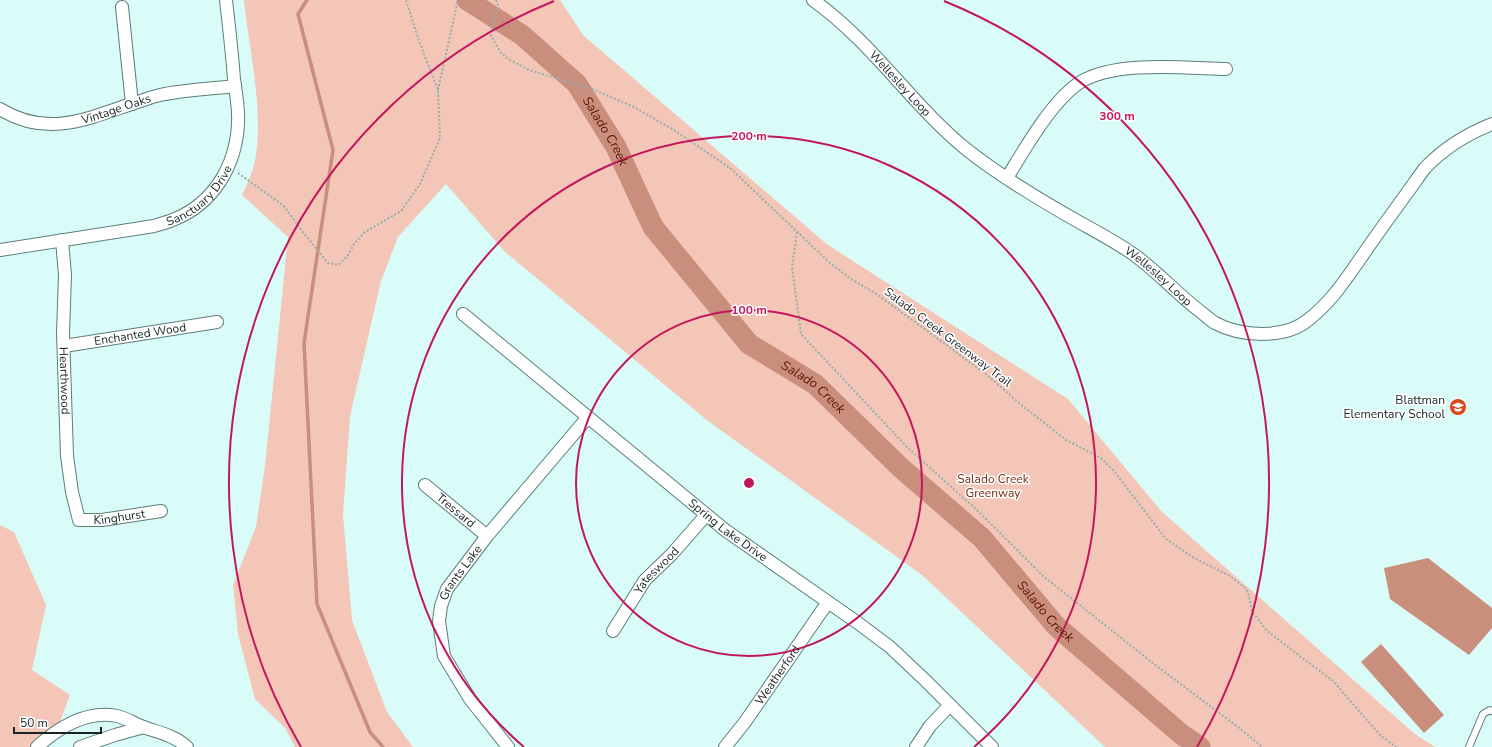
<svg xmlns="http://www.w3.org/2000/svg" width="1492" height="747" font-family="'Nunito Sans',sans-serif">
<rect width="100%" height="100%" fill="#d9fcf9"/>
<!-- green -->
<g fill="#f4c6b8">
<path d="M244 0H560L583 35 828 245 1068 399 1162 512 1415 734 1435 747H1105L922 575 708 421 504 251 446 184 398 237 381 281 350 416 343 515 352 620 387 712 413 747H295L285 728 255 699 238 634 233 585 256 527 265 466 288 237 242 195C248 183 254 169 256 155 263 105 249 50 244 0Z"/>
<path d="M0 525 14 532 46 605 32 670 70 695 60 722 48 747H0Z"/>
</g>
<!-- water -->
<g fill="#ca8e7c">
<path d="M1428 558 1492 608V628L1469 655 1390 599 1384 568Z"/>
<path d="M1381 644 1444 715 1424 733 1361 662Z"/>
</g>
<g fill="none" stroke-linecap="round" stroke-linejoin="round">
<!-- stream -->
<path stroke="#ca8e7c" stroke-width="3.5" d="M307 0 298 14 333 150 304 343 317 604 370 732 383 747"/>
<!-- river -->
<path stroke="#ca8e7c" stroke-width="21" id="s1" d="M467 0 522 35 577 84 616 147 653 227 749 344 815 384 901 468 982 538 1056 626 1181 734 1200 747"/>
<!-- service casing -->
<g stroke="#5d7d7a" stroke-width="8">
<path id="service" d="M1469 747 1483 714 1490 710 1492 711"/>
</g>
<!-- minor casing -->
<g stroke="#5d7d7a" stroke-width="14">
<g id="minor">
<path id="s2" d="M813 0C872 42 911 104 966 149 1001 177 1040 200 1079 222 1097 232 1116 242 1133 254 1157 271 1177 294 1201 312 1205 315 1210 320 1215 323 1241 337 1285 339 1308 320 1331 302 1344 282 1360 259 1375 237 1391 215 1407 193 1413 185 1419 176 1425 168 1443 149 1467 134 1492 124"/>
<path d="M122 7 132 104"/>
<path id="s3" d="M0 109C47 138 87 119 134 103 142 101 151 97 160 95 184 90 210 89 235 86"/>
<path d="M1007 178C1024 150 1051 102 1079 83 1114 60 1185 68 1226 69"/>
<path id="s4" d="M62 240 65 275 63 333 67 456 72 492 79 520H102L161 511"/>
<path id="s5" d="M0 250 154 226C161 224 168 222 175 219 214 203 236 165 238 124 239 109 236 93 234 79 232 52 229 26 226 0"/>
<path id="s6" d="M463 314 725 530 858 623 890 647 926 681 992 747"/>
<path id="s7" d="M64 346 217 322"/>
<path id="s8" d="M425 485 487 536"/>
<path id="s9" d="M613 631 645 580 672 554 706 515"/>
<path d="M37 747C58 728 87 710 117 716 127 718 136 725 146 728 161 733 175 736 187 747"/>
<path d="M80 747 115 735 144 727"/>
<path id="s10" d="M508 747 470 699 444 656 439 621 441 606 447 589 487 536 588 417"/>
<path id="s11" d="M725 747 745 722 828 602"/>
<path d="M916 747 930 726 950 705"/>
</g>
</g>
<!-- path -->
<g stroke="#94afac" stroke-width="2" stroke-dasharray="2 2" stroke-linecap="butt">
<path d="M496 0 498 5 490 34 501 53 508 59 529 70 592 89 634 107 674 130 730 168 830 263 851 279 875 293 952 349 987 375 1019 403 1066 440 1101 458 1114 471 1166 539 1194 558 1230 576 1244 587 1248 592 1252 611 1267 631 1333 681 1380 735 1396 747"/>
<path d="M438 90 458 0"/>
<path d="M238 173 284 206 302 231 328 263 338 265 347 257 354 244 365 232 401 211 420 184 440 138 438 90 419 41 406 0"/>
<path d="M797 232 792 267 801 334 907 447 979 512 1043 576 1154 664 1242 730 1262 747"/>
</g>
<!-- service -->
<use href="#service" stroke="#fff" stroke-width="6"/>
<!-- minor -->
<use href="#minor" stroke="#fff" stroke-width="12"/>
</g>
<!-- distance rings -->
<g fill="none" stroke="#c2185b" stroke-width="2">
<circle cx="749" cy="483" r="173"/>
<path d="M524 747A347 347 0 1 1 974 747"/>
<path d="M301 747A520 520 0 0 1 554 1M944 1A520 520 0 0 1 1197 747"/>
</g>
<!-- icons -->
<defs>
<g id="school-disc" transform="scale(0.9)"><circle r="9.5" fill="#d44c1c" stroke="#fff"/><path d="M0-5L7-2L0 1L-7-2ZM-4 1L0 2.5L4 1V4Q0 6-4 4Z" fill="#fff"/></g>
</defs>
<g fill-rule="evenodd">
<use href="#school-disc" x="1458" y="407"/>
</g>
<g text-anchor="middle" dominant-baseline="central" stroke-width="3" stroke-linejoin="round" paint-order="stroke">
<!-- street labels -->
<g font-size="12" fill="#172423" stroke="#fff">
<text stroke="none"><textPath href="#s2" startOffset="121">Wellesley Loop</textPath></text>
<text stroke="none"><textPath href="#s3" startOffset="121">Vintage Oaks</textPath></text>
<text stroke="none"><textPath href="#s5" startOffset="212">Sanctuary Drive</textPath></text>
<text stroke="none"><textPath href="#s2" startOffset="445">Wellesley Loop</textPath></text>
<text stroke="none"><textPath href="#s7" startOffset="77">Enchanted Wood</textPath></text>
<text transform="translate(948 337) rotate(37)">Salado Creek Greenway Trail</text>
<text stroke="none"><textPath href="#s4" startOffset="141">Hearthwood</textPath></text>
<text stroke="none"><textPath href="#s8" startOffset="40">Tressard</textPath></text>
<text stroke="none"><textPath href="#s4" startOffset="322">Kinghurst</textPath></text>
<text stroke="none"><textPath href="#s6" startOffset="342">Spring Lake Drive</textPath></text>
<text stroke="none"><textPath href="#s9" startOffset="75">Yateswood</textPath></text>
<text stroke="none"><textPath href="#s10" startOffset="201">Grants Lake</textPath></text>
<text stroke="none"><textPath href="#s11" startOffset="89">Weatherford</textPath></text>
</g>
<!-- poi labels -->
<g font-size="12" fill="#172423" stroke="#fff" text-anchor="end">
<text x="1445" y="400">Blattman<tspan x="1445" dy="14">Elementary School</tspan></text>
</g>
<!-- park labels -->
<g font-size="12" fill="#722a11" stroke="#fff">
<text x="993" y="479">Salado Creek<tspan x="993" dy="14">Greenway</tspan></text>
</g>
<!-- water labels -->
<g font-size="13" font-style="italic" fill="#5d1500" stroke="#fff">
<text stroke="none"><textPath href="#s1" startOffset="194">Salado Creek</textPath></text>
<text stroke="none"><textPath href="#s1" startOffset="530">Salado Creek</textPath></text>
<text stroke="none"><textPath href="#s1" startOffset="854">Salado Creek</textPath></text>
</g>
</g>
<circle cx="749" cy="483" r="6" fill="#c2185b" stroke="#fff" stroke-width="2"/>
<g font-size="12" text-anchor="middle" font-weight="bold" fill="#c2185b" stroke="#fff" stroke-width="3" stroke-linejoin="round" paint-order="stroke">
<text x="1117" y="120">300 m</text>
<text x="749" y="140">200 m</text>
<text x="749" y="314">100 m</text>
</g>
<!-- scale -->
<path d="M14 727v6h87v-6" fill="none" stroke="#172423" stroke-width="2"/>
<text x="20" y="727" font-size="12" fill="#172423" stroke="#ffffff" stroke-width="3" paint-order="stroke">50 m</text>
</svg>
